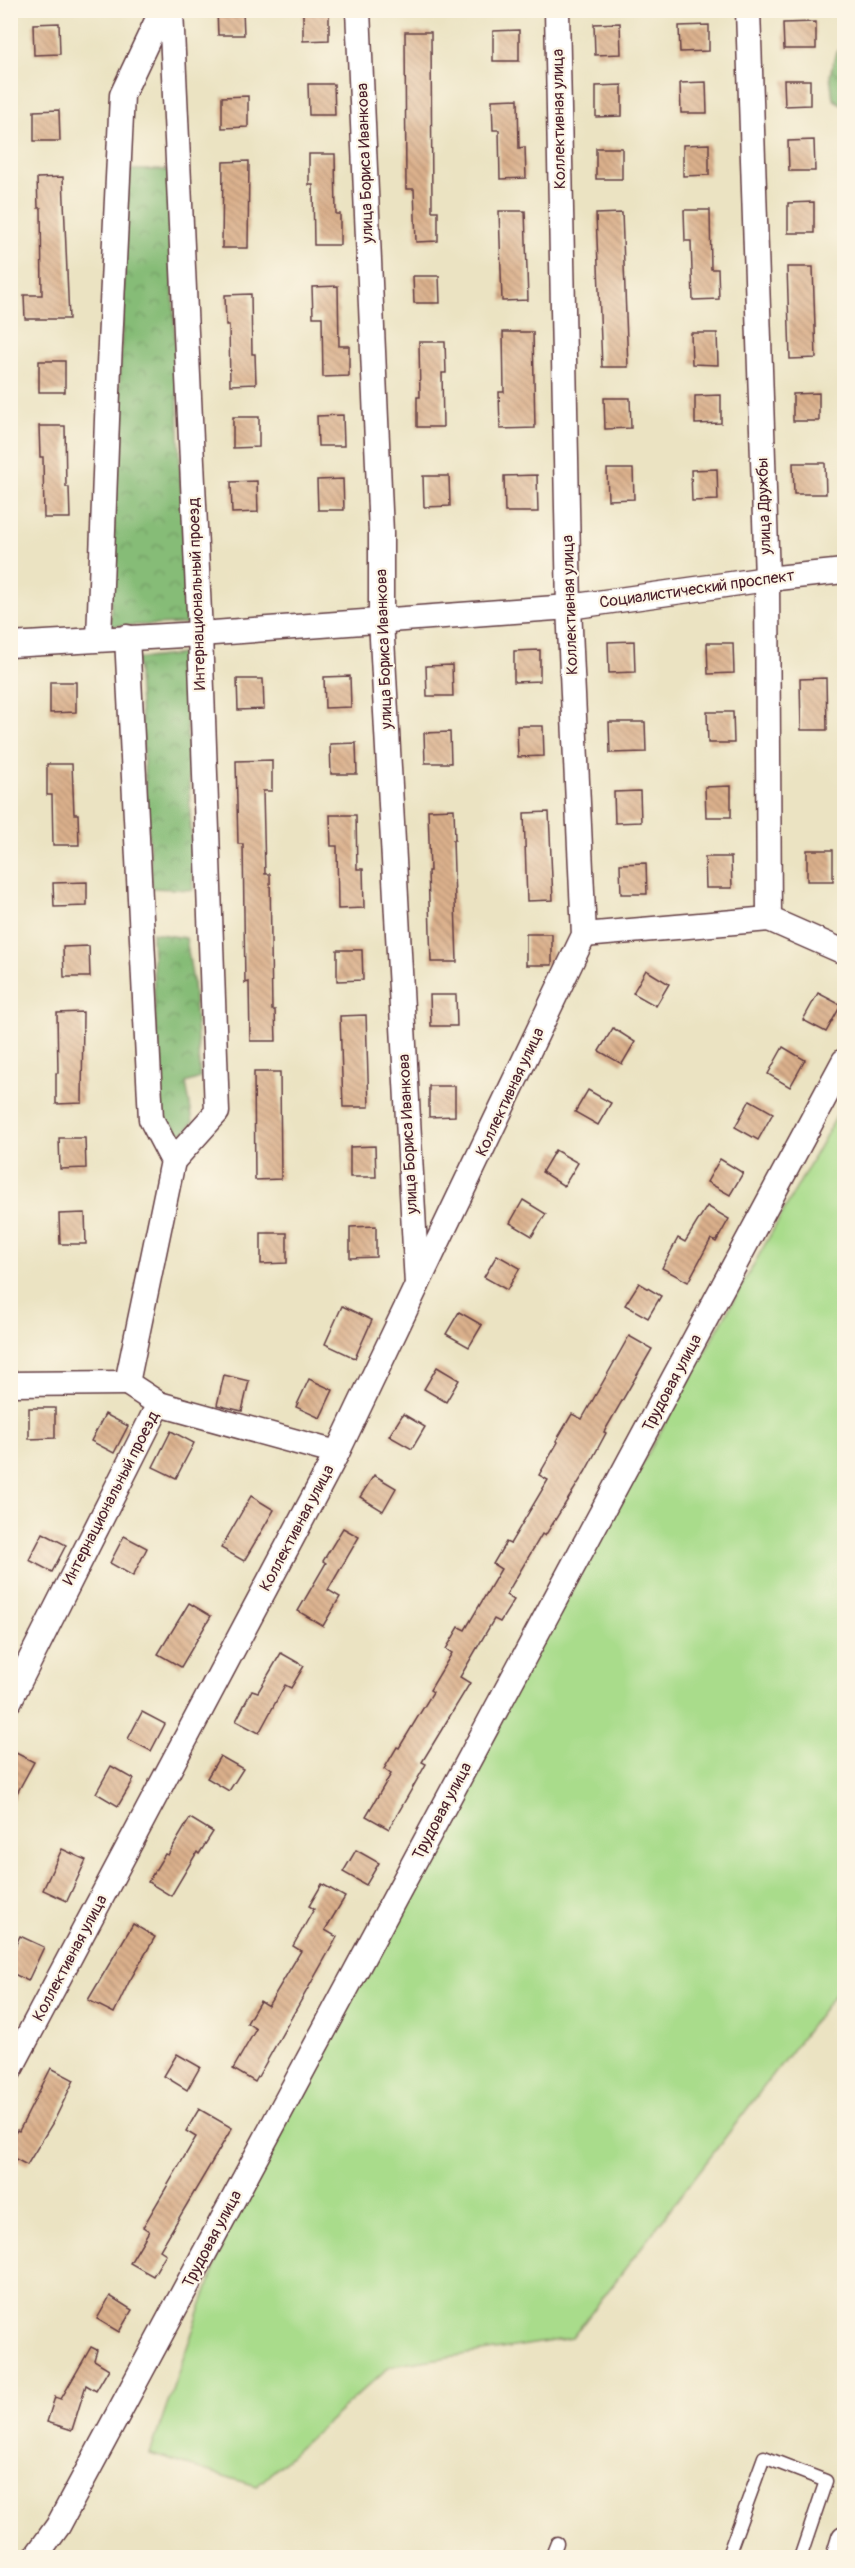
<svg xmlns="http://www.w3.org/2000/svg" width="855" height="2568" font-family="Pangolin,sans-serif">
<defs>
<pattern id="forest-crowns" width="20" height="18" patternUnits="userSpaceOnUse" patternTransform="scale(1.5)"><rect width="20" height="18" fill="#86bc77"/><path d="M2 6a3 3 0 1 1 6 0M12 15a3 3 0 1 1 6 0" fill="none" stroke="#709862"/></pattern>
<pattern id="building-back-hatch" width="6" height="6" patternUnits="userSpaceOnUse" patternTransform="scale(1.5)"><rect width="6" height="6" fill="#dbb18c"/><path d="M-1 5l2 2M0 0l6 6M5-1l2 2" fill="none" stroke="#b48f73"/></pattern>
</defs>
<rect width="100%" height="100%" fill="#fcf5e5"/>
<filter id="ink" filterUnits="userSpaceOnUse"><feTurbulence type="fractalNoise" baseFrequency=".0167" numOctaves="2"/><feDisplacementMap in="SourceGraphic" scale="12" xChannelSelector="R" yChannelSelector="G"/><feConvolveMatrix kernelMatrix="1 2 1 2 8 2 1 2 1" color-interpolation-filters="sRGB"/></filter>
<filter id="wash" filterUnits="userSpaceOnUse"><feTurbulence type="fractalNoise" baseFrequency=".008" numOctaves="4" result="noise"/><feDisplacementMap in="SourceGraphic" scale="24" xChannelSelector="R" yChannelSelector="G"/><feGaussianBlur stdDeviation="1.35" result="paint"/><feColorMatrix in="noise" values="0 0 0 0 0 0 0 0 0 0 0 0 0 0 0 0 0 1.4 0 .05"/><feComposite in="paint" operator="in"/></filter>
<g filter="url(#wash)">
<rect width="100%" height="100%" fill="#ebe3c2"/>
<!-- grass -->
<path fill="#a9dc8b" stroke="#7a7e5b" stroke-width="1.5" d="M844 1103V1982L572 2338 390 2366 257 2486 150 2454 250 2166Z"/>
<!-- forest -->
<g fill="url(#forest-crowns)" stroke="#686e51" stroke-width="1.5">
<path d="M844 47V106L833 99 830 75 836 52Z"/>
<path d="M128 170H168L187 624 110 626Z"/>
<path d="M184 654 193 890 152 888 137 659Z"/>
<path d="M152 933 186 938 193 982 200 1078 186 1083 193 1122 186 1131 172 1137 159 1119Z"/>
</g>
<g id="blocks">
<!-- building -->
<g fill="url(#building-back-hatch)">
<path d="M217 10H243L244 35H218Z"/>
<path d="M303 10H329V40L303 41Z"/>
<path d="M816 22V49H784L783 23Z"/>
<path d="M59 23 60 54 34 55 33 24Z"/>
<path d="M620 23 621 54 595 55 594 24Z"/>
<path d="M709 25V51L680 52 679 26Z"/>
<path d="M519 30V61H493V31Z"/>
<path d="M405 32H431L432 211H438V241L416 242 414 189H406Z"/>
<path d="M784 80H810V105L785 106Z"/>
<path d="M706 82 707 113H681L680 83Z"/>
<path d="M308 84H334L335 115H309Z"/>
<path d="M622 85V116L596 117V86Z"/>
<path d="M248 96V127L222 128V97Z"/>
<path d="M518 99 519 148 525 147 526 178 500 179 499 130H493L492 100Z"/>
<path d="M59 110 60 141H34V111Z"/>
<path d="M814 140 815 171H789L788 141Z"/>
<path d="M709 144V175L683 176V145Z"/>
<rect x="596" y="148" width="26" height="31"/>
<path d="M309 154H335L336 214H340V245H314L313 185H309Z"/>
<path d="M249 161 248 248H222L223 162Z"/>
<path d="M63 177 69 319H25L24 295H42L41 208H38L37 178Z"/>
<path d="M814 202V233H788V203Z"/>
<path d="M684 210H710L711 269H718L719 299 693 300 691 241H685Z"/>
<path d="M499 211H525L528 300 502 301Z"/>
<path d="M622 213 628 367H602L596 214Z"/>
<path d="M787 267H813L816 358 790 359Z"/>
<path d="M413 276H439L440 303H414Z"/>
<path d="M338 286 339 346H349V376L323 377 322 317H313L312 287Z"/>
<path d="M251 294 252 354H255L256 384 230 385 229 325H226L225 295Z"/>
<path d="M503 332H533L535 428 500 429 499 392H504Z"/>
<path d="M691 333H717L718 365 692 364Z"/>
<path d="M419 342H445L446 373H442L443 427H417V397H420Z"/>
<rect x="39" y="361" width="26" height="31"/>
<path d="M819 393V421H793V394Z"/>
<path d="M721 395V423L695 424V396Z"/>
<path d="M604 398H630L631 428 605 429Z"/>
<path d="M343 415 344 446H318L317 416Z"/>
<path d="M233 417H259V447L233 448Z"/>
<path d="M39 426H65L66 487H69L70 518H44L43 457H40Z"/>
<path d="M793 463H825L826 494H794Z"/>
<path d="M607 469H633L634 499 608 500Z"/>
<path d="M717 469 718 500 692 501 691 470Z"/>
<path d="M537 475 538 512H505L504 476Z"/>
<path d="M423 476H449L450 506 424 507Z"/>
<path d="M343 479 344 510H318L317 480Z"/>
<path d="M257 481 258 512 232 513 231 482Z"/>
<path d="M634 641 635 672 609 673 608 642Z"/>
<path d="M707 643H733L734 673 708 674Z"/>
<path d="M540 650V681L514 682V651Z"/>
<path d="M452 665 453 696H427L426 666Z"/>
<path d="M350 676 351 707 325 708 324 677Z"/>
<path d="M826 678 827 730H801L800 679Z"/>
<path d="M237 679H263L264 709 238 710Z"/>
<path d="M50 682H76V712L50 713Z"/>
<path d="M707 712H733L734 743H708Z"/>
<path d="M609 722H645L646 752 610 753Z"/>
<path d="M517 726H543L544 756 518 757Z"/>
<path d="M450 732 451 763H425L424 733Z"/>
<path d="M356 743 357 774H331L330 744Z"/>
<path d="M272 760V791H263L265 874H270L272 1010H275L276 1041H250L249 982 245 983 243 844H238L236 761Z"/>
<path d="M47 764H72L74 814H78L79 845H53L52 795H47Z"/>
<path d="M731 786V817H706L705 787Z"/>
<path d="M640 791 641 822 615 823 614 792Z"/>
<path d="M454 809 455 840H453L457 962H431L428 871H430L428 810Z"/>
<path d="M549 812 553 900 527 901 524 813Z"/>
<path d="M330 815H356L357 869H363L364 908 338 909 337 846H331Z"/>
<rect x="807" y="850" width="26" height="31"/>
<path d="M705 857H731L732 888H706Z"/>
<path d="M646 863 647 894H621L620 864Z"/>
<path d="M87 882V906L54 907 53 883Z"/>
<rect x="526" y="934" width="26" height="31"/>
<path d="M89 946 90 977H64L63 947Z"/>
<path d="M337 950H362L363 980 337 981Z"/>
<path d="M646 970 669 984 656 1006 633 993Z"/>
<path d="M818 993 841 1005 826 1032 803 1020Z"/>
<path d="M430 995H456L457 1026H431Z"/>
<path d="M83 1012 82 1103 56 1104V1073H58L57 1013Z"/>
<path d="M366 1015 369 1107H343L340 1016Z"/>
<path d="M613 1028 635 1042 622 1064 599 1051Z"/>
<path d="M783 1047 805 1060 790 1087 768 1074Z"/>
<path d="M254 1072H280L281 1179 255 1180Z"/>
<path d="M429 1086H455V1116L429 1117Z"/>
<path d="M588 1090 611 1103 598 1125 575 1112Z"/>
<path d="M750 1100 773 1113 758 1140 735 1127Z"/>
<path d="M59 1138H85L86 1168 60 1169Z"/>
<path d="M375 1146 376 1177H350V1147Z"/>
<path d="M555 1150 578 1163 564 1186 542 1172Z"/>
<path d="M720 1159 743 1173 730 1195 707 1182Z"/>
<path d="M523 1200 546 1214 532 1236 510 1223Z"/>
<path d="M707 1206 729 1219 716 1242 711 1239 688 1282 662 1268 678 1238 685 1242Z"/>
<path d="M85 1213 86 1244H60L59 1214Z"/>
<path d="M376 1226V1257L350 1258V1227Z"/>
<path d="M261 1233H287V1263L261 1264Z"/>
<path d="M497 1255 520 1268 507 1290 484 1277Z"/>
<path d="M639 1283 661 1296 648 1318 625 1305Z"/>
<path d="M342 1306 372 1320 355 1358 325 1344Z"/>
<path d="M459 1312 482 1325 469 1347 446 1334Z"/>
<path d="M629 1336 652 1349 604 1432 606 1433 585 1472 545 1536 542 1534 506 1595 514 1600 500 1622 494 1619 460 1677 470 1683 422 1762 426 1764 389 1829 366 1816 391 1774 384 1769 397 1747 399 1748 433 1692 430 1690 452 1653 446 1649 459 1627 465 1630 501 1569 493 1564 506 1542 510 1544 548 1480 539 1475 558 1442 556 1441 572 1414 582 1419Z"/>
<path d="M437 1367 459 1380 446 1402 424 1389Z"/>
<path d="M224 1375 249 1381 242 1411 217 1405Z"/>
<path d="M309 1379 333 1390 320 1418 296 1407Z"/>
<path d="M29 1408H55V1438L29 1439Z"/>
<path d="M105 1414 128 1426 114 1453 91 1441Z"/>
<path d="M403 1414 425 1427 412 1449 389 1436Z"/>
<path d="M171 1431 194 1443 176 1478 153 1467Z"/>
<path d="M374 1475 396 1488 383 1511 360 1497Z"/>
<path d="M251 1496 274 1510 244 1561 221 1548Z"/>
<path d="M343 1528 359 1537 328 1590 340 1597 323 1626 298 1611 326 1563 323 1561Z"/>
<path d="M43 1533 66 1545 52 1572 29 1560Z"/>
<path d="M124 1536 147 1548 133 1576 110 1563Z"/>
<path d="M189 1603 211 1616 181 1667 158 1654Z"/>
<path d="M281 1653 304 1666 291 1688 285 1685 259 1733 236 1721 252 1690 258 1692Z"/>
<path d="M142 1712 165 1724 151 1751 128 1739Z"/>
<path d="M10 1750 34 1762 10 1806Z"/>
<path d="M220 1756 243 1769 229 1791 207 1778Z"/>
<path d="M111 1766 134 1779 118 1806 96 1793Z"/>
<path d="M190 1818 213 1832 199 1854 197 1852 171 1896 148 1882 165 1854 168 1855Z"/>
<path d="M62 1849 86 1860 67 1901 43 1890Z"/>
<path d="M356 1850 379 1863 366 1885 343 1872Z"/>
<path d="M322 1884 345 1897 325 1930 337 1937 255 2082 233 2069 256 2029 247 2023 260 2001 268 2006 301 1951 293 1946 314 1909 309 1906Z"/>
<path d="M133 1924 155 1937 129 1982 114 2013 88 2000Z"/>
<path d="M20 1936 44 1947 28 1981 10 1972V1957Z"/>
<path d="M177 2054 200 2067 187 2090 164 2076Z"/>
<path d="M51 2068 74 2080 55 2119 27 2165 10 2156V2141L17 2130 19 2131Z"/>
<path d="M199 2109 232 2128 160 2250 166 2254 153 2276 130 2263 149 2231 143 2227 196 2137 186 2131Z"/>
<path d="M110 2296 132 2310 119 2332 97 2319Z"/>
<path d="M91 2347 97 2350 94 2360 109 2369 96 2391 86 2385 72 2430 47 2422 55 2397 61 2399Z"/>
</g>
</g>
</g>
<g filter="url(#ink)">
<use href="#blocks" fill-opacity="0" stroke="#623c42" stroke-width="1.5"/>
<g fill="none" stroke-linecap="round" stroke-linejoin="round">
<!-- service casing -->
<g stroke="#623c42" stroke-width="15">
<g id="service">
<path d="M551 2558 557 2543"/>
<path d="M727 2558 764 2457 826 2481 800 2558"/>
</g>
</g>
<!-- minor casing -->
<g stroke="#623c42" stroke-width="27">
<g id="minor">
<path d="M171 10 200 634 217 1112 173 1161"/>
<path d="M358 10 381 533V620L417 1285"/>
<path d="M748 10 767 579 769 919 844 952"/>
<path d="M99 639 109 365 122 95 162 10"/>
<path d="M10 645 200 634 569 607 767 579 844 571"/>
<path d="M584 935 769 919"/>
<path d="M10 1384 127 1383"/>
<path d="M159 1404 337 1453"/>
<path d="M10 1700 159 1404 127 1383 173 1161 151 1119 127 637"/>
<path d="M10 2070 337 1453 584 935 569 607 557 10"/>
<path d="M35 2558 58 2526 844 1061"/>
<path d="M838 2558 844 2538"/>
</g>
</g>
<!-- service -->
<use href="#service" stroke="#fff" stroke-width="12"/>
<!-- minor -->
<use href="#minor" stroke="#fff" stroke-width="24"/>
</g>
</g>
<g text-anchor="middle" dominant-baseline="central" stroke-width="4.5" stroke-linejoin="round" paint-order="stroke">
<!-- street labels -->
<g font-size="16" fill="#4a1f2b" stroke="#fcf5e5">
<text transform="translate(559 119) rotate(-91)">Коллективная улица</text>
<text transform="translate(365 163) rotate(-92)">улица Бориса Иванкова</text>
<text transform="translate(764 506) rotate(-92)">улица Дружбы</text>
<text transform="translate(697 589) rotate(-8)">Социалистический проспект</text>
<text transform="translate(197 594) rotate(-92)">Интернациональный проезд</text>
<text transform="translate(570 605) rotate(-92)">Коллективная улица</text>
<text transform="translate(384 649) rotate(-92)">улица Бориса Иванкова</text>
<text transform="translate(510 1092) rotate(-65)">Коллективная улица</text>
<text transform="translate(408 1134) rotate(-93)">улица Бориса Иванкова</text>
<text transform="translate(672 1383) rotate(-62)">Трудовая улица</text>
<text transform="translate(111 1498) rotate(-63)">Интернациональный проезд</text>
<text transform="translate(297 1528) rotate(-62)">Коллективная улица</text>
<text transform="translate(442 1811) rotate(-62)">Трудовая улица</text>
<text transform="translate(70 1958) rotate(-62)">Коллективная улица</text>
<text transform="translate(212 2239) rotate(-62)">Трудовая улица</text>
</g>
</g>
<!-- margin -->
<rect width="855" height="2568" fill="none" stroke="#fcf5e5" stroke-width="36"/>
</svg>
